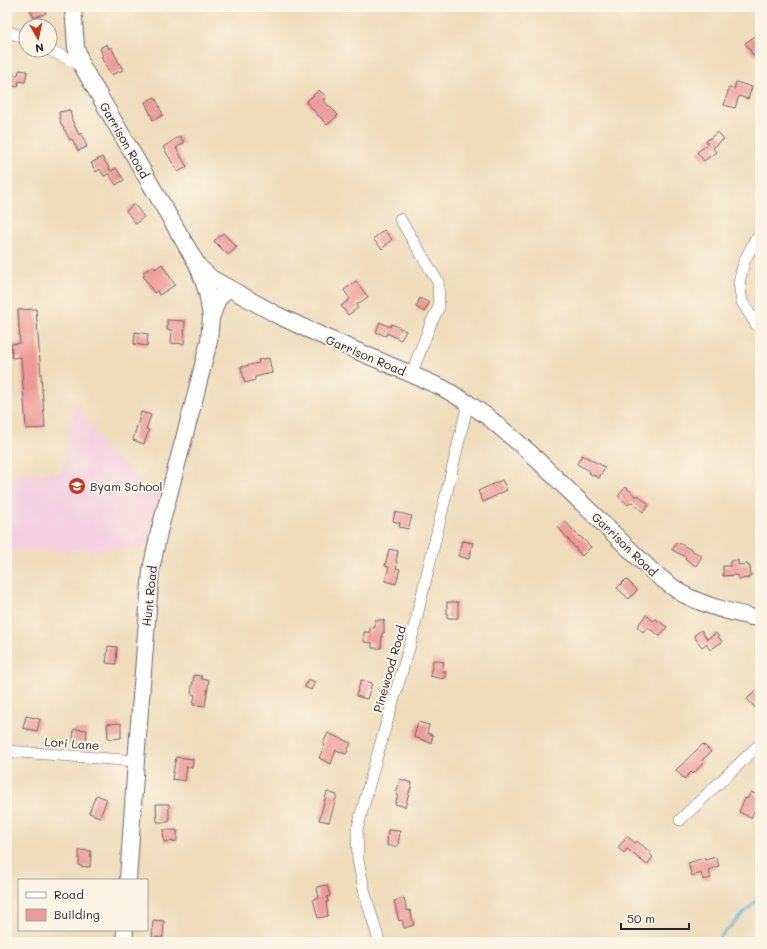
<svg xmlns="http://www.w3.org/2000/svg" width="767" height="949" font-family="Mali,sans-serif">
<rect width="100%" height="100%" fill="#fcf5e5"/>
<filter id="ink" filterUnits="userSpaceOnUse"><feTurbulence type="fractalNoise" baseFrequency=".025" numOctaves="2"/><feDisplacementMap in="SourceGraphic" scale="8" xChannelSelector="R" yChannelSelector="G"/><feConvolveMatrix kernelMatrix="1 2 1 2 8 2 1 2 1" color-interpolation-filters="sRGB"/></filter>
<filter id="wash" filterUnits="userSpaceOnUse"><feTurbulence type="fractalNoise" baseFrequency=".012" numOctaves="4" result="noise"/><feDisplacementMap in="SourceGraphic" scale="16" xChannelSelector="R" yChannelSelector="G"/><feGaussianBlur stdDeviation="0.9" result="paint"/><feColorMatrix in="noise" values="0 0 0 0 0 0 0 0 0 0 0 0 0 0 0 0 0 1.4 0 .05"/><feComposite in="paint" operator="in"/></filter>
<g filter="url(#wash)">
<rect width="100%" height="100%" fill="#eedcba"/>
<!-- built -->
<path fill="#f3cfe0" d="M75 401 105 449 160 497 147 548 7 552V475L61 473Z"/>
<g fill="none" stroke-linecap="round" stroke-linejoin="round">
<!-- stream -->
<path stroke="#60bbde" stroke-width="2.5" d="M715 942 760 897"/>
</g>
<g id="blocks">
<!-- building -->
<g fill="#ee9b98">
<path d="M29 7H43L46 13 34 18Z"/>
<path d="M760 33V52L754 56 745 43Z"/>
<path d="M107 44 109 49 111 47 123 70 111 75 101 57 103 56 100 48Z"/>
<path d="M19 70 27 71 25 82 19 81 18 87 7 85V73L18 75Z"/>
<path d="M736 82 752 87 748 99 739 96 735 108 724 105 729 88 734 89Z"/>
<path d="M319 90 326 97 323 100 338 115 327 125 306 102Z"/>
<path d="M155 97 163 115 153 120 145 102Z"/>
<path d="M70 110 72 120 79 135 81 133 87 147 78 151 72 139 70 140 61 124 59 112Z"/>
<path d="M718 132 724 139 713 148 716 152 704 161 697 152 708 144 706 141Z"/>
<path d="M180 136 184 143 176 148 187 167 178 172 163 147Z"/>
<path d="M102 157 111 171 116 168 124 180 116 185 109 174 104 176 100 169 96 172 91 163Z"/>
<path d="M134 204 144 217 136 224 126 211Z"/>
<path d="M384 230 392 239 382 249 373 239Z"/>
<path d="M223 233 237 247 228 255 214 241Z"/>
<path d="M162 264 175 285 159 295 157 291 154 293 143 276 145 275 143 272 154 266 155 269Z"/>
<path d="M356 281 368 297 356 305 358 308 348 315 341 306 350 299 344 290Z"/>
<path d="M420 298 429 303 424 312 416 307Z"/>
<path d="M36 309 45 428 26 429 21 357 12 358 11 344 20 343 18 310Z"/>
<path d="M167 320 185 321 184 344 171 343 172 330H167Z"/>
<path d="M380 322 390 327 392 324 406 331 401 340 387 333 386 336 376 332Z"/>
<path d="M135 332 148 334 147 346 134 344Z"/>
<path d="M269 358 272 373 255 377V380L245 383 241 367 259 363 258 360Z"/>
<path d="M141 412 151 415 146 429 149 430 144 444 133 440Z"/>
<path d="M582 455 605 467 599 478 589 473 590 471 577 464Z"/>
<path d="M502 480 507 490 483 502 478 491Z"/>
<path d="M626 487 636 497 638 495 649 505 643 512 632 502 628 505 618 496Z"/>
<path d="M395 512 412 516 408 529 399 527 400 523 393 521Z"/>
<path d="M565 521 579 537 580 536 591 547 582 556 558 527Z"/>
<path d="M462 541 473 543 469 559 458 556Z"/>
<path d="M677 542 702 556 696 566 685 559 686 557 672 550Z"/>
<path d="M389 549 398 551 396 562H397L396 568 400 569 396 584 385 581 389 567 385 566Z"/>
<path d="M738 560V565L748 564 749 567 750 566 751 576H749V578L739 579 738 575 723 576V566H730V561Z"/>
<path d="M626 579 637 590 629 599 617 588Z"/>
<rect x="447" y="602" width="11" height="16"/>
<path d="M646 615 654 621 656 619 667 627 660 636 647 627 643 632 637 627Z"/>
<path d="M375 620H384V633H382L381 648H372V643L364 642V632H370V627H375Z"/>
<path d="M701 630 707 639 716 633 722 642 710 650 706 644 702 647 694 636Z"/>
<path d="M108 646 117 647 116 664 106 663Z"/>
<path d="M433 660 444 662 442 671 446 672 444 679 430 676Z"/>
<path d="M194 675 202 676 201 679 209 680 205 706 193 705 195 695 191 694Z"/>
<path d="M308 679 315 682 311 690 305 687Z"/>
<path d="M361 680 372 683 367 699 356 696Z"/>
<path d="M760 687V713L747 699Z"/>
<path d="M26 716 40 719 37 731 23 728Z"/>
<path d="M418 722 429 725 427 733 433 735 431 743 414 737Z"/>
<path d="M121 723V738L108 739 107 724Z"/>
<path d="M74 729 87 730 86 743 73 742Z"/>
<path d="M328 733 351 743 346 754 336 750 331 764 319 758 325 745 323 744Z"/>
<path d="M703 744 711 752 702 760 704 762 693 774 691 772 684 779 676 770Z"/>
<path d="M176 757 193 759 192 767 187 766 185 781 172 779Z"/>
<path d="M400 779 412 783 405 807 395 804 398 795 396 794Z"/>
<path d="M327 792 337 795 329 822 319 820Z"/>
<path d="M751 792 760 796 756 805H757L751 818 739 812 745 798 747 799Z"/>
<path d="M96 795 107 799 100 817 89 813Z"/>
<path d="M156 804H169V822H157Z"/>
<path d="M163 830H177V841L164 842Z"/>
<path d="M388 830 400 831 398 846H387Z"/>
<path d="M627 836 635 843 637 841 650 852 649 853 653 857 647 865 627 849 624 853 618 848Z"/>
<path d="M79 850 91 851 90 867 79 866Z"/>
<path d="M716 857 719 866 708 870 711 878 703 880 701 873 692 876 688 863 704 858 705 860Z"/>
<path d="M327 885 330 896 327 897 328 902H326L328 916 318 918 313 899 319 898 317 887Z"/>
<path d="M404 898 407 911 410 910 414 925 404 928 402 920 399 921 394 901Z"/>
<path d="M153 920 164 921 163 938 152 937Z"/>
</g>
</g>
</g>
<g filter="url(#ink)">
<use href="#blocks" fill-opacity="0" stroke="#696367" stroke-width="1"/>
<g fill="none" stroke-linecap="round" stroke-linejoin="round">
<!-- street casing -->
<g stroke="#696367" stroke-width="12">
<g id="street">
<path d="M7 31 26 39"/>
<path d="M50 50 82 66"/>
<path d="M400 219 438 282 439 307 431 323 411 375"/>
<path d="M760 236 755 240 744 262 739 283 742 302 756 324 760 327"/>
<path d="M7 751 136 761"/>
<path d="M680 820 760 744"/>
<path d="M379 942 377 934 365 894 358 860 357 830 373 770 393 701 410 645 468 403"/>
</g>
</g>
<!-- secondary casing -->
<g stroke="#696367" stroke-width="18">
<g id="secondary">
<path d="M73 7 76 47 82 66 198 266 211 278 277 315 320 335 443 388 468 403 488 417 528 451 652 571C663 580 673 588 685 595 708 607 735 613 760 619"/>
<path d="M198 266 207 292 211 317"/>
<path d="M128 880 136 761 151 570 159 532 195 397 209 341 211 318 218 299 228 288"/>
<path d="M124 942 125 930"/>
</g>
</g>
<!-- street -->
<use href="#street" stroke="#fff" stroke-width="11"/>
<!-- secondary -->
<use href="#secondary" stroke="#fff" stroke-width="16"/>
</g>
</g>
<!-- icons -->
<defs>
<g id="school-disc" transform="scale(0.9)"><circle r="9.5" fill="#c8321e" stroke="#fcf5e5"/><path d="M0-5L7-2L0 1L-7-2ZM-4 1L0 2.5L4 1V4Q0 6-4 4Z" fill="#fff"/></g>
</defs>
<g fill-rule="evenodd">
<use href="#school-disc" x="77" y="486"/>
</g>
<g text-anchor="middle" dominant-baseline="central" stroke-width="4" stroke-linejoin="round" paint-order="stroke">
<!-- street labels -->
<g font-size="12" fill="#22223b" stroke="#fcf5e5">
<text transform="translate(125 140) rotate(60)">Garrison Road</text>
<text transform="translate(366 355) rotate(23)">Garrison Road</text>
<text transform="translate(625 544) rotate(44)">Garrison Road</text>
<text transform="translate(149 596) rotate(-84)">Hunt Road</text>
<text transform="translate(389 669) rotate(-74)">Pinewood Road</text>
<text transform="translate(72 743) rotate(4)">Lori Lane</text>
</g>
<!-- poi labels -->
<g font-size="12" fill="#22223b" stroke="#fcf5e5" text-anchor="start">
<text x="90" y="486">Byam School</text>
</g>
</g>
<!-- margin -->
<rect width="767" height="949" fill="none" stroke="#fcf5e5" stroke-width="24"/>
<!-- legend -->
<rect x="18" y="879" width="130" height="52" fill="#fcf5e5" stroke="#a5a1a1"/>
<rect x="26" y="892" width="20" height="6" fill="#ffffff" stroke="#a5a1a1"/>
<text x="54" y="899" font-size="12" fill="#22223b">Road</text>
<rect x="26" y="909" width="20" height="12" fill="#ee9b98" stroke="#a5a1a1"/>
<text x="54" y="919" font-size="12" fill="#22223b">Building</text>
<!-- north arrow -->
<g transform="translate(38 38) rotate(171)"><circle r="19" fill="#fcf5e5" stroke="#a5a1a1"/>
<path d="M0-3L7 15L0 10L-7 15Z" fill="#c8321e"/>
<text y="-6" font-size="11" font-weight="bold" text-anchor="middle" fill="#22223b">N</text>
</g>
<!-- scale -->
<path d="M621 923v6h68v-6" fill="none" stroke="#22223b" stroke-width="2"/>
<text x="627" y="923" font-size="12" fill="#22223b" stroke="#fcf5e5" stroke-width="3" paint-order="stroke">50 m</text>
</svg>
